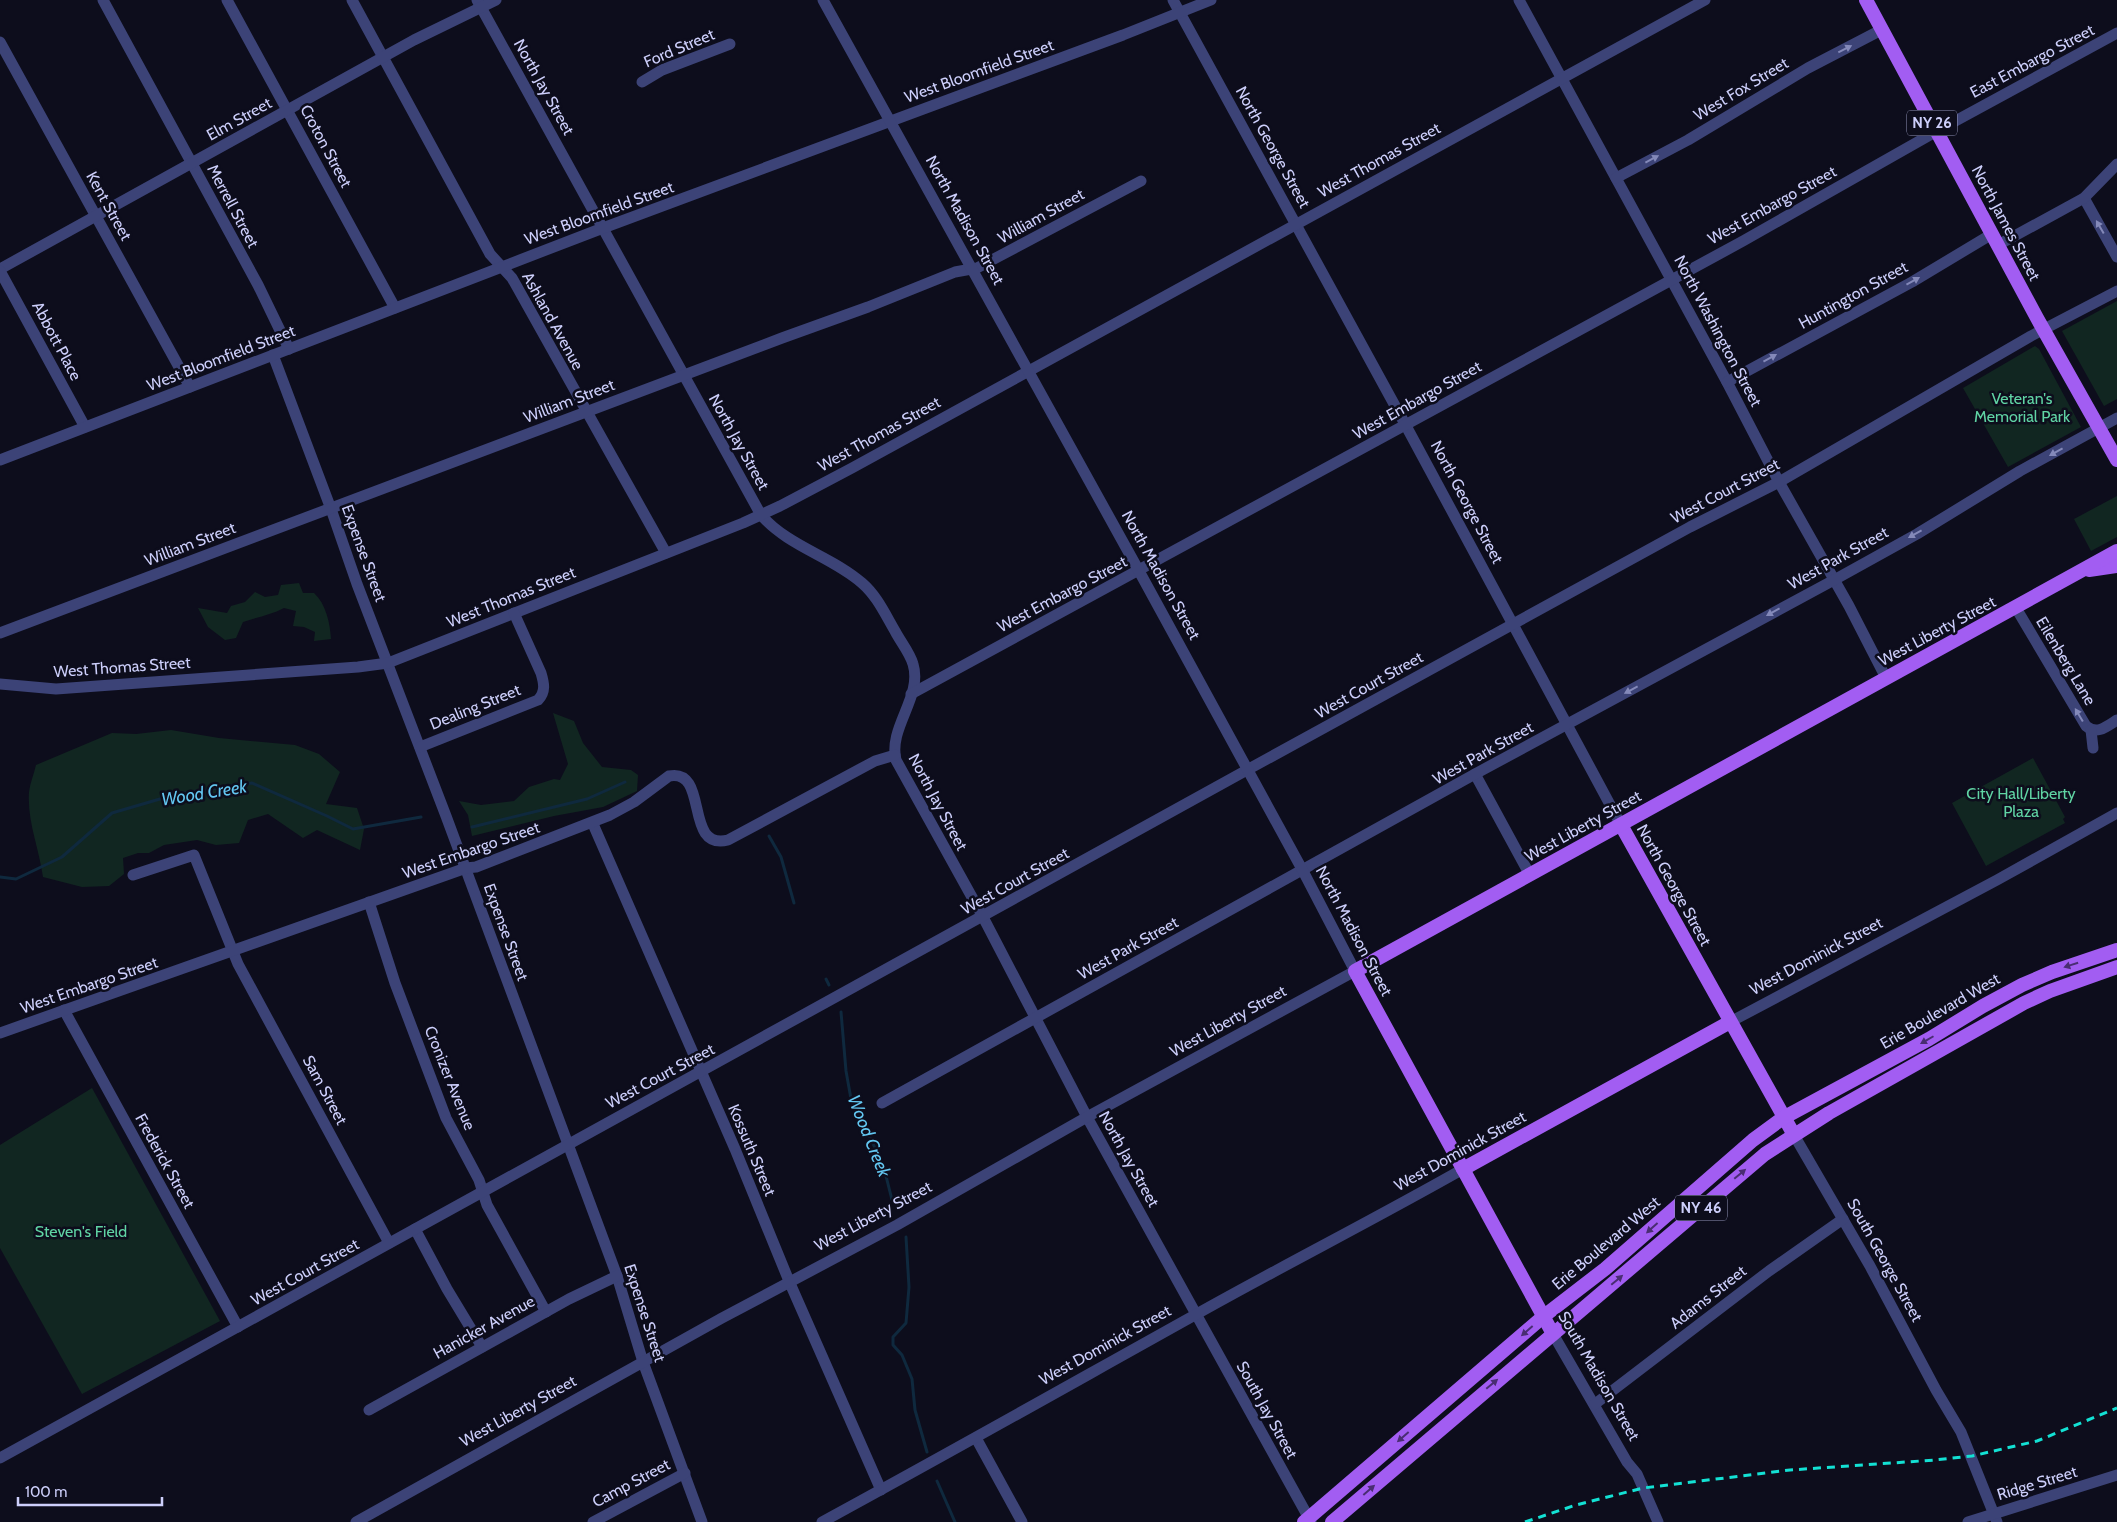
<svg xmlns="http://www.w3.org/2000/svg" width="2117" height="1522" font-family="Cabin,sans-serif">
<rect width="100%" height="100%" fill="#0d0d1c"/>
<!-- green -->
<g fill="#112621">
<path d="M2117 301V399L2104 406 2062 331Z"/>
<path d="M2035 346 2039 349 2081 427 2008 467 1963 388Z"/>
<path d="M2117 496V537L2091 551 2074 519Z"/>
<path d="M299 583 303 593H314C326 604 330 623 331 639L314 641 315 632 304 627 293 626 296 611 284 608C271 615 257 617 243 622L236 638 225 640 208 627 198 608 227 613 231 606 245 602 255 592 265 597 278 595 281 585Z"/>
<path d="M553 713 574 721 583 743 602 767 631 770 638 775 637 791 603 807 554 816 472 836 468 815 459 801 481 805 514 801 529 787 554 779 560 780 568 764Z"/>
<path d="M171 730 219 738 295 745 319 754 340 772 326 804 357 808 364 829 360 850 317 830 303 838 268 814 248 820 239 843 216 845 197 840 164 845 149 853H138L123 858 124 874 109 886 82 887 43 877C39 848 27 821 29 792 30 783 34 774 36 765L112 733 136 734Z"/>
<path d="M2033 758 2065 817 2063 819 2065 823 1986 866 1952 803Z"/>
<path d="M92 1088 220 1321 82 1394 0 1248V1145Z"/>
</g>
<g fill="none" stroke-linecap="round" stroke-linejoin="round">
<!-- stream -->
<g stroke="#0f293e" stroke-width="3">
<path d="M472 827 587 799 625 782"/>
<path d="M769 836 781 857 794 903"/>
<path d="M0 877 16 879 62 857 112 813 177 794 252 783 327 816 353 829 421 817"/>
<path d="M826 979 829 985"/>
<path d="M841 1012 846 1071 851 1099 883 1164 892 1200"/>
<path d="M906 1237 909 1287 906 1323 893 1337V1345L902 1355 912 1379 915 1410 927 1452"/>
<path d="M937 1481 955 1522"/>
</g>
<!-- minor -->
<g stroke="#3c4377" stroke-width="11">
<path d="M103 0 258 285 289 349"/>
<path d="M227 0 395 308"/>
<path d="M352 0 490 254 512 278 666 553"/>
<path d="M477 0 761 515C789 547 831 556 862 583 877 596 885 614 895 631 900 641 910 653 913 664 923 697 888 727 896 760L983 917 1087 1117 1311 1522"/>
<path d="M1173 0 1405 424 1621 825"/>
<path d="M1519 0 1727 382 1779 482 1849 606 1886 678"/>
<path d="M0 42 190 387"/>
<path d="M642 82 662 70 730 44"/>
<path d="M1616 178 1688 140 1808 68 1883 29"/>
<path d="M2084 198 2117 257"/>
<path d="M1998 245 2084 198 2117 164"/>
<path d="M0 269 414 40 496 0"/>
<path d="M0 271 85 427"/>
<path d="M273 355 331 509 357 584 446 816 617 1276 643 1362 702 1522"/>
<path d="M1727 382 1912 282 1992 234"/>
<path d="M0 460 603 228 1123 35 1211 0"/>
<path d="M2016 608 2086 726C2097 735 2106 727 2117 720"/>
<path d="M0 633 782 338 868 307 955 272 977 268 1141 181"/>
<path d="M0 684 56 689 358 667 388 663 743 523 780 506 852 468 1705 0"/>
<path d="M911 694 1743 241 1937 131 2117 33"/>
<path d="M2091 730 2093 748"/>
<path d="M420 747 538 700C546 692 544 683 541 673L514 613"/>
<path d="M1475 774 1530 875"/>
<path d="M593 824 735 1149 789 1281 881 1490"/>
<path d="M133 875 194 855 238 964 389 1243"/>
<path d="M369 902 395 983 446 1118 479 1180 487 1205 546 1312"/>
<path d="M64 1010 238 1327"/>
<path d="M1730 1022 1997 880 2117 813"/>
<path d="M0 1033 466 868 476 867 610 815 634 802 669 776C710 768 683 851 728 840L875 761 895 755"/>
<path d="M882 1103 1475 774 1834 580 1917 534 2020 471 2117 418"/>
<path d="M1794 1135 1870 1266 1936 1390 1961 1432 1997 1522"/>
<path d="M415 1229 447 1289 482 1347"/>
<path d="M1553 1334 1627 1462 1637 1474 1658 1522"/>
<path d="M1595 1404 1769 1271 1843 1219"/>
<path d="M369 1410 569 1299 617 1276"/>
<path d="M976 1438 1022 1522"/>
<path d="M0 1458 1247 770 1690 527 1779 482 2031 336 2117 291"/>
<path d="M356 1522 722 1318 897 1225 1087 1117 1355 971 1303 871 1139 571 823 0"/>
<path d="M593 1522 685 1473"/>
<path d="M822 1522C947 1454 1071 1384 1195 1315 1284 1265 1375 1219 1463 1169"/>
<path d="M1968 1522 2117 1475"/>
</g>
<!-- major -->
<g stroke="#a25df2" stroke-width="14">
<path d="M1866 0 2037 318 2117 460"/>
<path d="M2089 570 2117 566"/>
<path d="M1621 825 1794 1135"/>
<path d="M1463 1169 1730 1022"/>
<path d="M1553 1334 1355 971 2117 551"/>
<path d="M1304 1522 1544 1316 1605 1269 1753 1140 1783 1118 1929 1039 1983 1006 2022 985 2052 972 2117 950"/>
<path d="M1332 1522 1765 1154 1829 1113 2024 1003 2050 991 2117 967"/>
</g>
<!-- rail -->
<path stroke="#13e1d4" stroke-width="3" stroke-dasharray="8 6" stroke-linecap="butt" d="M1525 1522 1576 1505 1643 1488 1790 1470 1935 1460 1972 1456 2037 1441 2117 1408"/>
</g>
<!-- one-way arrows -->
<defs><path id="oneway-solid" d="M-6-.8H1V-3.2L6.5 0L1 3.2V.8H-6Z" transform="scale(1.25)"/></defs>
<g fill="#8489b9">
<use href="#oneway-solid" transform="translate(1845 49) rotate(-27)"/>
<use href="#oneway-solid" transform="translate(1652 159) rotate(-28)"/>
<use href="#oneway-solid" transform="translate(2100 227) rotate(-120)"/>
<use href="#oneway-solid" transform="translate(1913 281) rotate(-29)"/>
<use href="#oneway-solid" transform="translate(1770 358) rotate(-29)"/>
<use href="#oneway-solid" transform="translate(2056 452) rotate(151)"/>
<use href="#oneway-solid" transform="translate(1915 534) rotate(151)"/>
<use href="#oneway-solid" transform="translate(1773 612) rotate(151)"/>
<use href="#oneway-solid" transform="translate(1631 690) rotate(152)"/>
<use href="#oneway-solid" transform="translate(2079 715) rotate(-121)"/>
</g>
<g fill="#492d72">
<use href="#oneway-solid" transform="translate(2071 965) rotate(162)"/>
<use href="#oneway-solid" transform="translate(1927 1040) rotate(150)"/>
<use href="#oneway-solid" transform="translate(1740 1174) rotate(-40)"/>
<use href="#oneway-solid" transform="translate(1652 1228) rotate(138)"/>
<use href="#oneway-solid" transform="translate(1617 1280) rotate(-40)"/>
<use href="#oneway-solid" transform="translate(1527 1331) rotate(139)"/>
<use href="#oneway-solid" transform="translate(1492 1384) rotate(-40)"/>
<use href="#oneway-solid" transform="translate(1403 1437) rotate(139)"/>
<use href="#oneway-solid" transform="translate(1369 1490) rotate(-41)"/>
</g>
<g text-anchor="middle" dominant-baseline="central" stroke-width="5" stroke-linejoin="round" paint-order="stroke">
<!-- shield labels -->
<g fill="#0d0d1c" stroke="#9395b8" stroke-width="1">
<rect x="1907" y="110.5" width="50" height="25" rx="4"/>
<rect x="1675" y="1195.5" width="52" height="25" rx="4"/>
</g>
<g font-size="15" font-weight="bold" fill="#cdcffb">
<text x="1932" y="123">NY 26</text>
<text x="1701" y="1208">NY 46</text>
</g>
<!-- street labels -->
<g font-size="16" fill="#cdcffb" stroke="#0d0d1c">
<text transform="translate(679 48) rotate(-23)">Ford Street</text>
<text transform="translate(2032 61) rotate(-28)">East Embargo Street</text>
<text transform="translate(979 71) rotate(-20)">West Bloomfield Street</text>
<text transform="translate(544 87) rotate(61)">North Jay Street</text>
<text transform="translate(1741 89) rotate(-31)">West Fox Street</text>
<text transform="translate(239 119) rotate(-29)">Elm Street</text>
<text transform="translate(326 146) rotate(62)">Croton Street</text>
<text transform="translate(1273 147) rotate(61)">North George Street</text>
<text transform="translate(1379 160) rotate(-29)">West Thomas Street</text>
<text transform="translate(1772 205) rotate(-29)">West Embargo Street</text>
<text transform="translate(109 206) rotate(61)">Kent Street</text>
<text transform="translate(233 206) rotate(62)">Merrell Street</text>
<text transform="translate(599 213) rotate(-20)">West Bloomfield Street</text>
<text transform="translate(1041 216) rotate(-29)">William Street</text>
<text transform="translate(965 220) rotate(61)">North Madison Street</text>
<text transform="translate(2006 223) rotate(62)">North James Street</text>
<text transform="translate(1853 295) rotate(-29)">Huntington Street</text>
<text transform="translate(553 321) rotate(61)">Ashland Avenue</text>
<text transform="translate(1718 331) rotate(62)">North Washington Street</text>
<text transform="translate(57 341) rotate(62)">Abbott Place</text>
<text transform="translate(221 358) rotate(-21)">West Bloomfield Street</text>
<text transform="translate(1417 400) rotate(-29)">West Embargo Street</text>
<text transform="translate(569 401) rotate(-21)">William Street</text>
<text transform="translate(879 434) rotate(-29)">West Thomas Street</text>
<text transform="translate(739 442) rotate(61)">North Jay Street</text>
<text transform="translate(1725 491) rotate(-28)">West Court Street</text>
<text transform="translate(1467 502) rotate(62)">North George Street</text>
<text transform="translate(190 544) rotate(-21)">William Street</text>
<text transform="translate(364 553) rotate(70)">Expense Street</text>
<text transform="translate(1838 558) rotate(-29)">West Park Street</text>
<text transform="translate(1161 575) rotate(61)">North Madison Street</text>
<text transform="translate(1062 594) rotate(-28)">West Embargo Street</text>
<text transform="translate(511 597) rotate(-22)">West Thomas Street</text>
<text transform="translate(1937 631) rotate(-28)">West Liberty Street</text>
<text transform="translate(2066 661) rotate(59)">Eilenberg Lane</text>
<text transform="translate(122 667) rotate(-4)">West Thomas Street</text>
<text transform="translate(1369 685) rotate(-29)">West Court Street</text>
<text transform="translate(475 707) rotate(-22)">Dealing Street</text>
<text transform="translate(1483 753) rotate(-29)">West Park Street</text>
<text transform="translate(938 802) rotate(62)">North Jay Street</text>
<text transform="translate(1583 826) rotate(-29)">West Liberty Street</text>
<text transform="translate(471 850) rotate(-19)">West Embargo Street</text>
<text transform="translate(1015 881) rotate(-29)">West Court Street</text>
<text transform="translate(1674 885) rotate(61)">North George Street</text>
<text transform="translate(1354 931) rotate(62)">North Madison Street</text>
<text transform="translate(506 932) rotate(70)">Expense Street</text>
<text transform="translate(1128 948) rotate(-29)">West Park Street</text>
<text transform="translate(1816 956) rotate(-28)">West Dominick Street</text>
<text transform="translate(89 985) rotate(-19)">West Embargo Street</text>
<text transform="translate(1940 1011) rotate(-30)">Erie Boulevard West</text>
<text transform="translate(1228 1021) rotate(-29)">West Liberty Street</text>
<text transform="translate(660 1076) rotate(-28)">West Court Street</text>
<text transform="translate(450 1078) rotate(68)">Cronizer Avenue</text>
<text transform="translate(325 1090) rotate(62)">Sam Street</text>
<text transform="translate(752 1150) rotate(67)">Kossuth Street</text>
<text transform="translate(1460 1151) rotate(-29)">West Dominick Street</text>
<text transform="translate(1129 1159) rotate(61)">North Jay Street</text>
<text transform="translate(165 1161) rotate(61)">Frederick Street</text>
<text transform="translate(873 1216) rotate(-28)">West Liberty Street</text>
<text transform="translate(1606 1243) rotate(-40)">Erie Boulevard West</text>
<text transform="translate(1885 1260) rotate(61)">South George Street</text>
<text transform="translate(305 1272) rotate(-29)">West Court Street</text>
<text transform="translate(1708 1297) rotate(-38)">Adams Street</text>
<text transform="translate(645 1313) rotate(72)">Expense Street</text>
<text transform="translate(484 1327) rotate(-29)">Hanicker Avenue</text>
<text transform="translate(1105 1345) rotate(-29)">West Dominick Street</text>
<text transform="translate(1599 1376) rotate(60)">South Madison Street</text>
<text transform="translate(1267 1410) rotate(61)">South Jay Street</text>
<text transform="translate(518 1411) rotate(-29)">West Liberty Street</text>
<text transform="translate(631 1483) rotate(-28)">Camp Street</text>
<text transform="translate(2037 1483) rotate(-17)">Ridge Street</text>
</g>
<!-- park labels -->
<g font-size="16" fill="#60d4a4" stroke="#0d0d1c">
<text x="2022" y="398">Veteran's<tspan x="2022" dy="18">Memorial Park</tspan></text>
<text x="2021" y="793">City Hall/Liberty<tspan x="2021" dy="18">Plaza</tspan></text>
<text x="81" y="1231">Steven's Field</text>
</g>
<!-- water labels -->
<g font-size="18" font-style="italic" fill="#63c7f2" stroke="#0d0d1c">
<text transform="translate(204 793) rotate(-9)">Wood Creek</text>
<text transform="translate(869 1136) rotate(68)">Wood Creek</text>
</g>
</g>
<!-- scale -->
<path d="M18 1497v8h144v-8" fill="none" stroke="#cdcffb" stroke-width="2.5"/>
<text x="25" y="1497" font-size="15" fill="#cdcffb" stroke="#0d0d1c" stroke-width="4" paint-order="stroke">100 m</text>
</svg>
